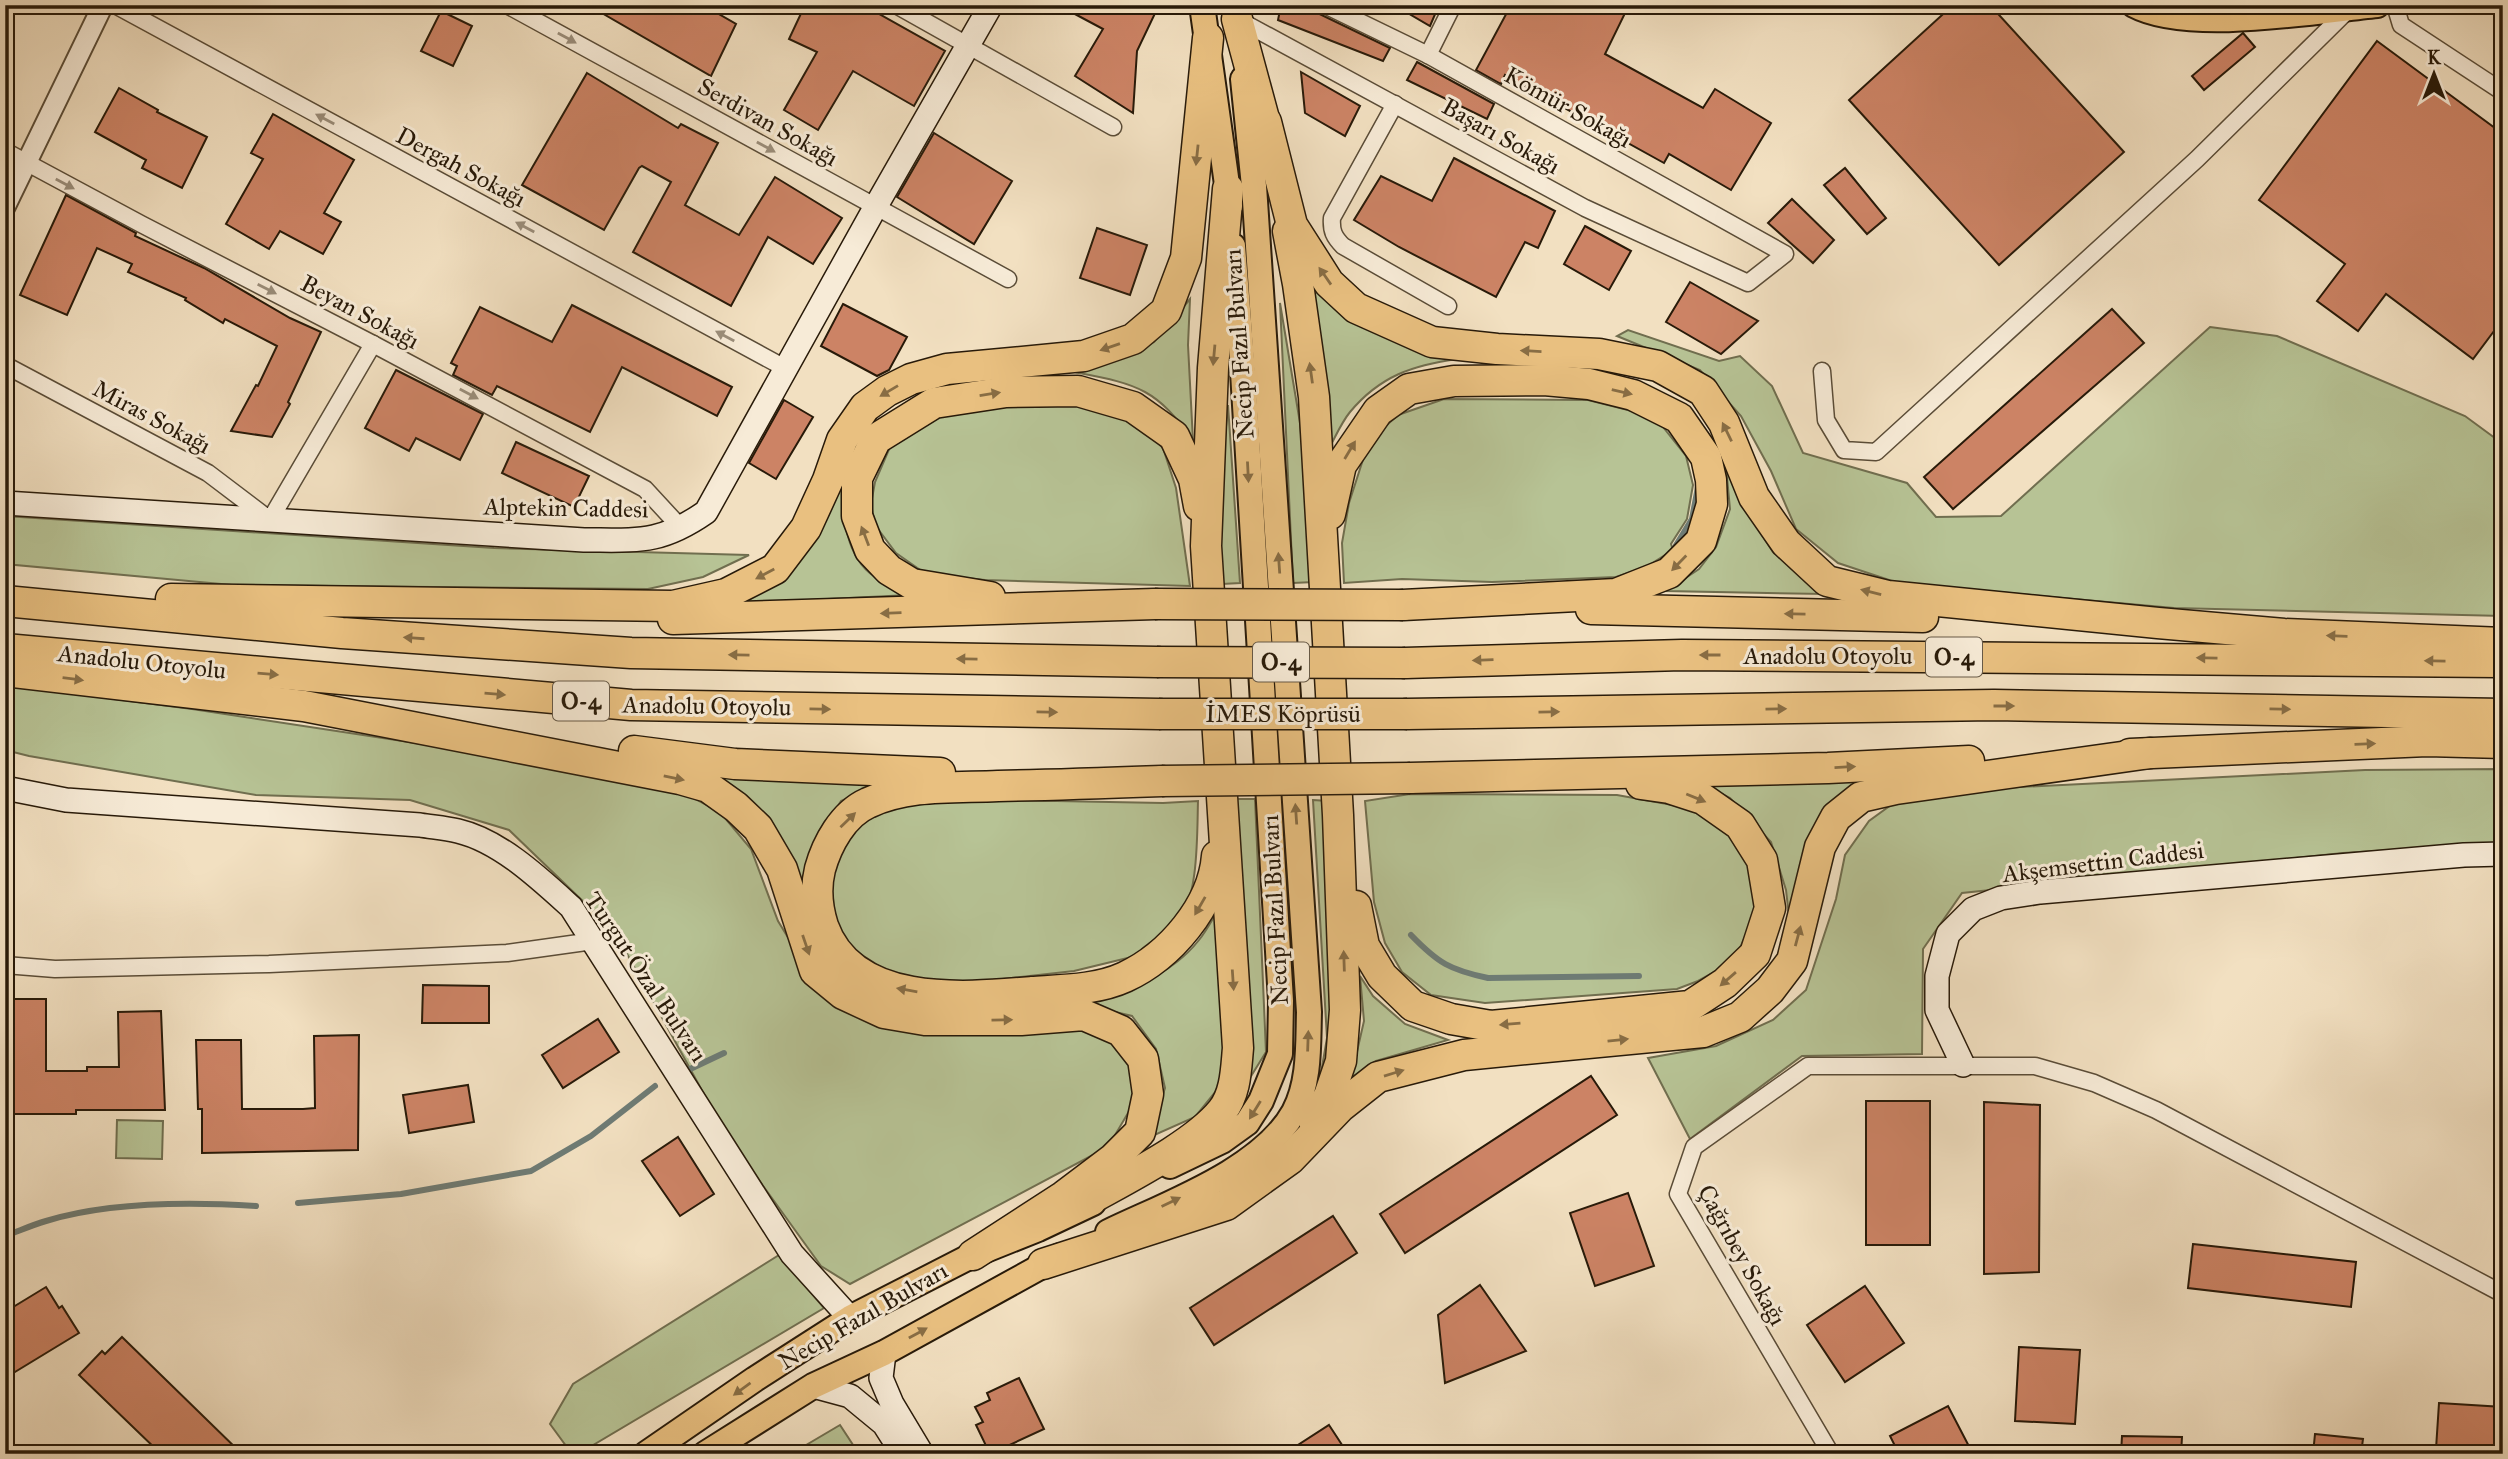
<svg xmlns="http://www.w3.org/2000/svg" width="2508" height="1459" font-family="'IM FELL Great Primer',serif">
<rect width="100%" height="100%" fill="#f2e0c1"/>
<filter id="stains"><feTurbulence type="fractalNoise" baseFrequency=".00286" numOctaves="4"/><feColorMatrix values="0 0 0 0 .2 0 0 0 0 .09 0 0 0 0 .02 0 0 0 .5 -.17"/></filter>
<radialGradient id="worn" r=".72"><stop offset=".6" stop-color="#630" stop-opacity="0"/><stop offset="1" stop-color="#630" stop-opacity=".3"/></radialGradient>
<!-- green -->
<g fill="#b7c395" stroke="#706e4f" stroke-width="2">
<path d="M1301 272 1458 359C1413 365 1380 376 1350 412 1341 423 1335 438 1328 450Z"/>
<path d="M1190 299 1188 345 1193 441C1158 390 1138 384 1079 373L1119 359 1154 342Z"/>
<path d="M1280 303 1300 423 1314 582 1293 583Z"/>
<path d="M2210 327 2277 336 2465 416 2503 444V616L2174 608 1898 583 1838 563 1796 529 1771 471 1741 416 1700 370 1617 336 1628 330 1719 361 1740 356 1772 386 1803 453 1907 483 1936 517 2001 516Z"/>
<path d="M1444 399 1588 400 1636 412 1663 427 1686 456 1693 485 1687 519 1671 544 1673 550 1646 567 1616 577 1492 582 1402 579 1344 583 1342 543 1349 503 1369 441 1398 415Z"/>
<path d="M1073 402 1117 413 1144 429 1163 448 1176 488 1190 586 985 580 926 574 896 553 875 525 871 504 875 482 893 440 939 416 1006 406Z"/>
<path d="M1228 405 1240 583 1222 584 1219 503Z"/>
<path d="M1725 456 1747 511 1773 552 1824 594 1666 591 1699 569 1716 547 1730 509Z"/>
<path d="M842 481C843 513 844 557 875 577 886 583 898 589 909 595L745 603 790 570Z"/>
<path d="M5 516 494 548 749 555 703 577 648 589 232 585 5 564Z"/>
<path d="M5 685 192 709 442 747 673 787 720 812 751 849 778 921 823 995 865 1017 934 1035 1053 1027H1088L1111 1040 1130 1062 1141 1091 1108 1147 850 1284 821 1266 727 1136 615 932 509 830 410 800 256 795 29 756 5 750Z"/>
<path d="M2503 769V843L2343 853 1962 893 1923 949 1922 1054 1802 1056 1690 1139 1648 1058 1716 1046 1773 1020 1806 990 1836 899 1845 855 1869 821 1902 797 1999 788 2365 770Z"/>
<path d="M698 774 878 784 841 801 819 836 798 889Z"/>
<path d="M1867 778 1845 794 1789 916 1786 890 1771 842 1730 798 1701 783Z"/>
<path d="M1410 794 1617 795 1689 808 1733 837 1753 873 1758 907 1740 948 1720 969 1698 981 1677 989 1485 1003 1431 995 1402 972 1385 943 1374 902 1365 801Z"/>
<path d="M952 799 1163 803 1198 801C1197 831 1199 901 1177 922 1167 932 1153 940 1142 949L1144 954 1074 971 966 983 895 976 854 950 843 938 835 918 830 893 834 869 851 831 892 805Z"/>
<path d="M1231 799H1255L1266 1052 1248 1081Z"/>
<path d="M1313 800 1328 801 1337 1035 1321 1073 1327 1038Z"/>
<path d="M1220 907 1227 1048 1221 1085 1195 1117 1150 1137 1165 1088 1156 1049 1132 1016 1081 1004C1124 992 1170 977 1199 940 1207 930 1213 918 1220 907Z"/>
<path d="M1360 976 1373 996 1405 1024 1448 1040 1376 1061 1348 1080 1356 1056 1364 1021Z"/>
<path d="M117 1120 163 1121 162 1159 116 1158Z"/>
<path d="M779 1255 824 1308 578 1454H572L550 1424 573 1384Z"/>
<path d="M840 1425 859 1454H791Z"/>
</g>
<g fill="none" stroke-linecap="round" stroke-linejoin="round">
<!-- stream -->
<g stroke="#6e7b74" stroke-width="6">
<path d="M1675 547 1692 519 1698 487"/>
<path d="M1411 935C1438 963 1450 970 1488 978L1639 976"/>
<path d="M686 1071 724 1053"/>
<path d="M298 1203 401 1194 531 1171 591 1136 655 1086"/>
<path d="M5 1236C19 1231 32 1225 46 1221 108 1202 192 1202 256 1206"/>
</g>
</g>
<!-- building -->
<g fill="#cc8365" stroke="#281a09" stroke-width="2">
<path d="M588 5H703L736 24 711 76Z"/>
<path d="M805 5H859L879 14 945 51 914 106 853 71 818 130 784 110 817 52 789 39Z"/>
<path d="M1058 5H1159L1137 51 1133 113 1075 76 1103 29Z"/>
<path d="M1281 5H1301L1390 48 1383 61 1278 20Z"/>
<path d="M1394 5H1439L1430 26Z"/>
<path d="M1511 5H1629L1605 54 1703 108 1715 89 1771 123 1731 190 1669 154 1664 163 1505 75 1501 84 1476 70Z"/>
<path d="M1953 5H1990L2124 152 1999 265 1849 100Z"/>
<path d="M441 11 472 26 453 66 421 51Z"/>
<path d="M2243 33 2255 47 2204 90 2192 76Z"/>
<path d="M2377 41 2503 134V319L2473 359 2386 294 2358 331 2317 301 2345 264 2259 200Z"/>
<path d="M1417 62 1494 104 1487 119 1407 80Z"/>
<path d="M1301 72 1360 106 1345 136 1305 113Z"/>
<path d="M587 73 678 128 681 124 718 143 685 205 739 235 775 177 842 218 813 264 768 237 731 306 633 252 671 182 642 166 639 168 604 230 522 185Z"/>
<path d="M119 88 158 110 157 112 207 137 182 188 142 168 146 160 95 132Z"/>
<path d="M273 114 354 160 324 213 341 222 323 254 280 231 269 249 226 224 263 159 251 153Z"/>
<path d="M934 133 1012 181 974 244 897 197Z"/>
<path d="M1454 158 1555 211 1538 248 1525 242 1496 297 1399 247 1354 220 1381 176 1432 201Z"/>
<path d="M1845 168 1886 218 1867 234 1824 185Z"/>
<path d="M66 195 136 233 135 236 204 268 290 318 321 332 288 402 290 404 272 437 231 431 256 385 258 386 277 346 225 319 223 323 185 300 186 298 128 272 132 264 97 248 67 315 20 295Z"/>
<path d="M1792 199 1834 240 1813 263 1768 223Z"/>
<path d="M1585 226 1631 251 1609 290 1564 264Z"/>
<path d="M1097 228 1147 245 1130 295 1080 278Z"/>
<path d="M1690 282 1758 321 1721 354 1666 322Z"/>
<path d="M843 304 907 337 889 370 877 376 821 346Z"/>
<path d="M572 305 732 387 717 416 622 367 590 432 497 386 492 395 453 375 457 366 451 363 480 307 552 342Z"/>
<path d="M2112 309 2144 343 1953 509 1924 477Z"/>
<path d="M396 370 483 414 460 460 416 438 409 451 365 428Z"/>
<path d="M784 400 813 417 776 479 749 463Z"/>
<path d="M516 442 589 476 574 507 502 473Z"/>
<path d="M423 985 489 986V1023H422Z"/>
<path d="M5 999H46V1071H87V1067H119L118 1012 161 1011 165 1110H76V1114H5Z"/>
<path d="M598 1019 619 1052 563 1088 542 1055Z"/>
<path d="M359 1035 358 1150 202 1153V1109H198L196 1040H241L242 1109H303L315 1108 314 1036Z"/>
<path d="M1591 1076 1617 1115 1405 1253 1380 1214Z"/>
<path d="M468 1085 474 1122 409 1133 403 1095Z"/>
<rect x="1866" y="1101" width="64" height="144"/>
<path d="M1984 1102 2040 1105 2039 1272 1984 1274Z"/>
<path d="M678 1137 714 1194 680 1216 642 1161Z"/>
<path d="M1628 1193 1654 1266 1595 1286 1570 1213Z"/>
<path d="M1333 1216 1357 1253 1214 1345 1190 1308Z"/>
<path d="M2193 1244 2356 1262 2351 1307 2188 1288Z"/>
<path d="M1480 1285 1526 1351 1445 1383 1438 1315Z"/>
<path d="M1865 1286 1904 1343 1845 1382 1807 1325Z"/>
<path d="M46 1287 59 1308 62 1306 79 1333 5 1378V1312Z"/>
<path d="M122 1337 242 1454H161L79 1375 102 1351 105 1354Z"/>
<path d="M2019 1347 2080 1350 2075 1424 2015 1421Z"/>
<path d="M1019 1378 1044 1429 990 1454 976 1425 983 1422 975 1407 990 1400 987 1393Z"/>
<path d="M2439 1403 2503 1407V1453L2436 1449Z"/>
<path d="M1948 1406 1973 1454H1899L1890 1436Z"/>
<path d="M1329 1425 1348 1454H1284Z"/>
<path d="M2315 1434 2363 1439 2361 1454H2313Z"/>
<path d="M2122 1436 2182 1437 2181 1454H2121Z"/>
</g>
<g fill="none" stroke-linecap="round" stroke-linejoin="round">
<!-- minor casing -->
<g stroke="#5a4c37" stroke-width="19">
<g id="minor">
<path d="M115 5 785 368"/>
<path d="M507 5 1008 279"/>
<path d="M896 5 1113 127"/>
<path d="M2395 5 2401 25 2503 92"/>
<path d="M1237 19 1585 208 1748 283 1785 254 1428 55 1325 5"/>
<path d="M1428 55 1453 5"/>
<path d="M1395 104 1332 218C1331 231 1334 237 1343 246L1448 306"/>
<path d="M5 151 141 224 373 344 645 489 682 529"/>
<path d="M5 365 208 473 270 520 373 344"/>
<path d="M1822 371 1826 420 1844 450 1876 452 2197 159 2350 8"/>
<path d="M5 965 55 969 269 964 507 953 593 941"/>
<path d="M1831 1454 1678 1194 1694 1147 1808 1066H2035L2094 1083 2156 1110 2503 1294"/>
</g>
</g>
<!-- tertiary casing -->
<g stroke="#5a4c37" stroke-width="23">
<path id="tertiary" d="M5 207 103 5"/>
</g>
<!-- secondary casing -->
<g stroke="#281a09" stroke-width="26">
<g id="secondary">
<path d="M5 503 584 540C638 540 660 544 706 512L876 206 991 5"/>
<path d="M5 788 66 800 420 825C432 827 445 828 458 831 500 841 539 878 571 907L792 1254 850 1318"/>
<path d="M1963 1065 1937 1010V976L1948 934 1973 909 2001 898 2040 892 2464 855 2503 854"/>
<path d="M884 1353 881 1378 892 1404 922 1454"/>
<path d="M813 1386 850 1396 884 1424 903 1454"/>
</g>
</g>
<!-- primary casing -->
<g stroke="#281a09" stroke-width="28">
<g id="primary">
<path d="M1202 5 1230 206"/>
<path d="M2134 5C2188 34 2315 11 2377 5"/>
<path d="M1170 1166 1222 1141 1247 1123 1261 1101 1280 1054 1281 1001 1243 372 1233 246"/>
<path d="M1108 1232C1166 1204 1262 1170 1294 1112 1310 1082 1308 1045 1309 1012L1254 186 1243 79"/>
<path d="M646 1454 755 1379 850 1318 973 1255 1038 1229 1093 1203"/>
<path d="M705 1454 813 1386 884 1353 1060 1256"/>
</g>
</g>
<!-- motorway casing -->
<g stroke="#281a09" stroke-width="33">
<g id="motorway">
<path d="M1237 19 1270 141"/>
<path d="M1266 122 1292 225 1329 283 1356 308 1432 342 1497 349 1599 354 1658 366 1703 391 1724 423 1754 497 1786 543 1827 581 1888 596 2158 623 2284 634 2503 643"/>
<path d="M1288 231 1298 284 1314 397 1338 815 1345 1010 1341 1061 1329 1096 1314 1121"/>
<path d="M1330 514 1341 465 1378 411 1409 389 1454 381 1544 380 1589 384 1633 395 1679 418 1706 457 1711 480 1712 504 1701 541 1669 573 1616 594 1403 605"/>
<path d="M990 597 912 584 889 570 870 550 857 516V478L876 439 934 403 1006 392 1078 391 1133 407 1174 436 1194 479 1199 506"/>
<path d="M171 599 673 606 726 594 775 569 806 528 828 480 842 440 865 407 887 391 911 379 947 369 1084 356 1133 339 1166 311 1186 258 1208 38"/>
<path d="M5 601 342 633 631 653 1157 662"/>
<path d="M1591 609 1923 617"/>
<path d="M673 619 1155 604"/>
<path d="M5 649 631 705 1159 714"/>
<path d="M1405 663 1682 655 2499 662"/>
<path d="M5 671 304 706 680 779 708 787 736 807 758 828 782 869 815 971 843 994 884 1013 925 1020H1021L1084 1015 1121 1031 1143 1059 1148 1094 1140 1132 1113 1159 1064 1196 973 1255"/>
<path d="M1407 714 1994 705 2503 714"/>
<path d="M634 751 735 764 940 773"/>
<path d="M2130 754 2427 741 2503 743"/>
<path d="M1410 778 1828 768 1969 761"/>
<path d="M1162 781C1107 783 1052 785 998 786 955 788 908 784 868 803 843 814 827 844 820 869 815 889 817 907 823 926 852 1008 962 998 1032 992 1062 990 1097 990 1125 977 1170 956 1213 906 1217 856"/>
<path d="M1356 906 1364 946 1382 976 1413 1006 1451 1019 1491 1026 1690 1006 1725 983 1755 954 1770 908 1762 860 1740 825 1703 799 1669 788 1641 784"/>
<path d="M1076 1207C1117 1183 1193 1147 1222 1111 1236 1093 1236 1069 1238 1048L1206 546 1213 368 1228 189"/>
<path d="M1043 1264 1226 1205 1290 1159 1340 1107 1378 1077 1464 1055 1703 1032 1740 1017 1770 990 1792 961 1820 847 1836 817 1861 797 1896 789 2150 753"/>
</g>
</g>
<!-- minor -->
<use href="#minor" stroke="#f7ebd7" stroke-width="16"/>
<!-- tertiary -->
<use href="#tertiary" stroke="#f7ebd7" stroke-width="19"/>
<!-- secondary -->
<use href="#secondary" stroke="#f7ebd7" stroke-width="23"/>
<!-- primary -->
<use href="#primary" stroke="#e9c080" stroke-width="24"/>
<!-- motorway -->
<use href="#motorway" stroke="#e9c080" stroke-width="30"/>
<!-- motorway-bridge casing -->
<g stroke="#281a09" stroke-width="33" stroke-linecap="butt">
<g id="motorway-bridge">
<path d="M1155 604 1403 605"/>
<path d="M1157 662 1405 663"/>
<path d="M1159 714H1407"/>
<path d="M1162 781 1410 778"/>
</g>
</g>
<!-- motorway-bridge -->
<use href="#motorway-bridge" stroke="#e9c080" stroke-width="30"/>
</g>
<!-- one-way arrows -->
<defs><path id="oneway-solid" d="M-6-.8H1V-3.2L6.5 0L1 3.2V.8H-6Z" transform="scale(1.75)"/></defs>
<g fill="#9a8d7a">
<use href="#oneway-solid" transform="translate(567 38) rotate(29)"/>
<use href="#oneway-solid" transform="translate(325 119) rotate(-152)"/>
<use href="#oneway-solid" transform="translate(766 147) rotate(29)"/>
<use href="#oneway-solid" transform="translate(65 184) rotate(28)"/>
<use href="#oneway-solid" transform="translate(525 227) rotate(-152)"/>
<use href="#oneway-solid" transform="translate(267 289) rotate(27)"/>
<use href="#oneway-solid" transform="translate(725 336) rotate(-152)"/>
<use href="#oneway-solid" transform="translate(469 394) rotate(28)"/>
</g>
<g fill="#886d44">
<use href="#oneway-solid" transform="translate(1197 155) rotate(96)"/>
<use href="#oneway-solid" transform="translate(1325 276) rotate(-125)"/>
<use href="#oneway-solid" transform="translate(1110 347) rotate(161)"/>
<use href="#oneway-solid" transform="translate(1531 351) rotate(-177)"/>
<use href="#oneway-solid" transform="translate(1214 355) rotate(95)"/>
<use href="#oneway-solid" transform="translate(1311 373) rotate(-98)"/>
<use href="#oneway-solid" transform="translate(889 391) rotate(149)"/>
<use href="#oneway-solid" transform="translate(1622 392) rotate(13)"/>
<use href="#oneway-solid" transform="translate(990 394) rotate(-9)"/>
<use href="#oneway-solid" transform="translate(1727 432) rotate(-116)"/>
<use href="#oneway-solid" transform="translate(1350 450) rotate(-59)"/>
<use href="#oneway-solid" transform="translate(1248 472) rotate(87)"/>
<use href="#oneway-solid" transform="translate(865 536) rotate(-111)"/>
<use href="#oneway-solid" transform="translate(1279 563) rotate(-94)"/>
<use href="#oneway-solid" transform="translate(1679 563) rotate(134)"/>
<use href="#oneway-solid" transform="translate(765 574) rotate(152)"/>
<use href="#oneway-solid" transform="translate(1871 592) rotate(-166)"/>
<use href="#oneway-solid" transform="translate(891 613) rotate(178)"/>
<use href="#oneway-solid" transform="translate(1795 614) rotate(-179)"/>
<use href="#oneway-solid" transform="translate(2337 636) rotate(-178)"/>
<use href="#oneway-solid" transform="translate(414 638) rotate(-176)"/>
<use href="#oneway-solid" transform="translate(739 655) rotate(-179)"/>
<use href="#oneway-solid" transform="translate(1710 655) rotate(-180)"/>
<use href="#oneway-solid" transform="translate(2207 658) rotate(-179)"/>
<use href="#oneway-solid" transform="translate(967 659) rotate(-179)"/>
<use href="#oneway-solid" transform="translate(1483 660) rotate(178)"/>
<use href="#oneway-solid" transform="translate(2435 661) rotate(-179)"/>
<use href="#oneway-solid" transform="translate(268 674) rotate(5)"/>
<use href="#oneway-solid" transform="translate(73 679) rotate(7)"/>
<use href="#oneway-solid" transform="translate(495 694) rotate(5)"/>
<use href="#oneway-solid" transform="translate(2004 706)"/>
<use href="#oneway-solid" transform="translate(820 709) rotate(1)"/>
<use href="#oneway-solid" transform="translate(1776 709) rotate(-1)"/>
<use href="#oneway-solid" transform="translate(2280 709) rotate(1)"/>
<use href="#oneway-solid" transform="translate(1047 712) rotate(1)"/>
<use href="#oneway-solid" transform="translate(1549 712) rotate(-1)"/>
<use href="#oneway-solid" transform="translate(2365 744) rotate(-2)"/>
<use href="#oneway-solid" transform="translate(1845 767) rotate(-3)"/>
<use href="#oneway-solid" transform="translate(674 778) rotate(12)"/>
<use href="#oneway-solid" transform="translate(1696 798) rotate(22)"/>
<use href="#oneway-solid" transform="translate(1296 814) rotate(-94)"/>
<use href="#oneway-solid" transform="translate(848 820) rotate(-44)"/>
<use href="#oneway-solid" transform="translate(1200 906) rotate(120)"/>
<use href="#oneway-solid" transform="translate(1798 936) rotate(-75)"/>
<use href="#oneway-solid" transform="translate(806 945) rotate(71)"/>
<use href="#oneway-solid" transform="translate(1344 961) rotate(-92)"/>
<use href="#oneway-solid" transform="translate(1728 979) rotate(139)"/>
<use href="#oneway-solid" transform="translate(1233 980) rotate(86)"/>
<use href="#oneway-solid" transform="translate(907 990) rotate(-170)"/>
<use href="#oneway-solid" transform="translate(1002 1020) rotate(-1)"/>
<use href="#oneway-solid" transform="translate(1510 1024) rotate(175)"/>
<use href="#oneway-solid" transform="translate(1618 1040) rotate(-6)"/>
<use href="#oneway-solid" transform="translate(1308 1041) rotate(-88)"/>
<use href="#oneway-solid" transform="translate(1394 1073) rotate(-17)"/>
<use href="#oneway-solid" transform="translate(1255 1110) rotate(122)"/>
<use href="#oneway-solid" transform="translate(1171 1202) rotate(-26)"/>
<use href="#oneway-solid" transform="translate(918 1333) rotate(-29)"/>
<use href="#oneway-solid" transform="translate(742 1389) rotate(144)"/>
</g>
<g text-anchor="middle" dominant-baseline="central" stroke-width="6" stroke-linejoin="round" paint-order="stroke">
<!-- shield labels -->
<g fill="#f7ebd7" stroke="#665947" stroke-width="2">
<rect x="1926" y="637.5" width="56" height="39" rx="5"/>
<rect x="1253" y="642.5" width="56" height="39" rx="5"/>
<rect x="553" y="681.5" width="56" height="39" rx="5"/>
</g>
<g font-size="23" font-weight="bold" fill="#281a09">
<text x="1954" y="657">O-4</text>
<text x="1281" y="662">O-4</text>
<text x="581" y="701">O-4</text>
</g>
<!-- street labels -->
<g font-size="24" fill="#281a09" stroke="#f7ebd7">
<text transform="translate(1568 107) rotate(29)">Kömür Sokağı</text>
<text transform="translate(768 122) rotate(29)">Serdivan Sokağı</text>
<text transform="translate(1501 136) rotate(29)">Başarı Sokağı</text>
<text transform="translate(461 167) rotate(28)">Dergah Sokağı</text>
<text transform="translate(360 312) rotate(28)">Beyan Sokağı</text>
<text transform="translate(1239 344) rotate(-94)">Necip Fazıl Bulvarı</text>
<text transform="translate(152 417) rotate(28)">Miras Sokağı</text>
<text transform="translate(566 508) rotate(1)">Alptekin Caddesi</text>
<text x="1828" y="656">Anadolu Otoyolu</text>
<text transform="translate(142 662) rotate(6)">Anadolu Otoyolu</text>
<text transform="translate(707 706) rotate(1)">Anadolu Otoyolu</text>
<text x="1283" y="714">İMES Köprüsü</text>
<text transform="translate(2103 862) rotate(-7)">Akşemsettin Caddesi</text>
<text transform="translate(1275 910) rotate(-93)">Necip Fazıl Bulvarı</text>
<text transform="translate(646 977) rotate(56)">Turgut Özal Bulvarı</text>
<text transform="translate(1742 1255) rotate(61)">Çağrıbey Sokağı</text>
<text transform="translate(863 1316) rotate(-30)">Necip Fazıl Bulvarı</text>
</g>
</g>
<!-- margin -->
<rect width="2508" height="1459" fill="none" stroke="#f2e0c1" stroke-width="28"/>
<rect x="7" y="7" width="2494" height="1445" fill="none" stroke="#281a09" stroke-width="3.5"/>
<rect x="14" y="14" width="2480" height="1431" fill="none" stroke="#281a09" stroke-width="2"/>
<!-- north arrow -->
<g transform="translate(2434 74)" stroke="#f7ebd7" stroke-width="5" paint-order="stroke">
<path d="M0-5L12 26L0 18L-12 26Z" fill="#281a09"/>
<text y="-10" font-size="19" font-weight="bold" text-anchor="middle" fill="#281a09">K</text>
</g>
<rect width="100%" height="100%" filter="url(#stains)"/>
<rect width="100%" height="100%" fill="url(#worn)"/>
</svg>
